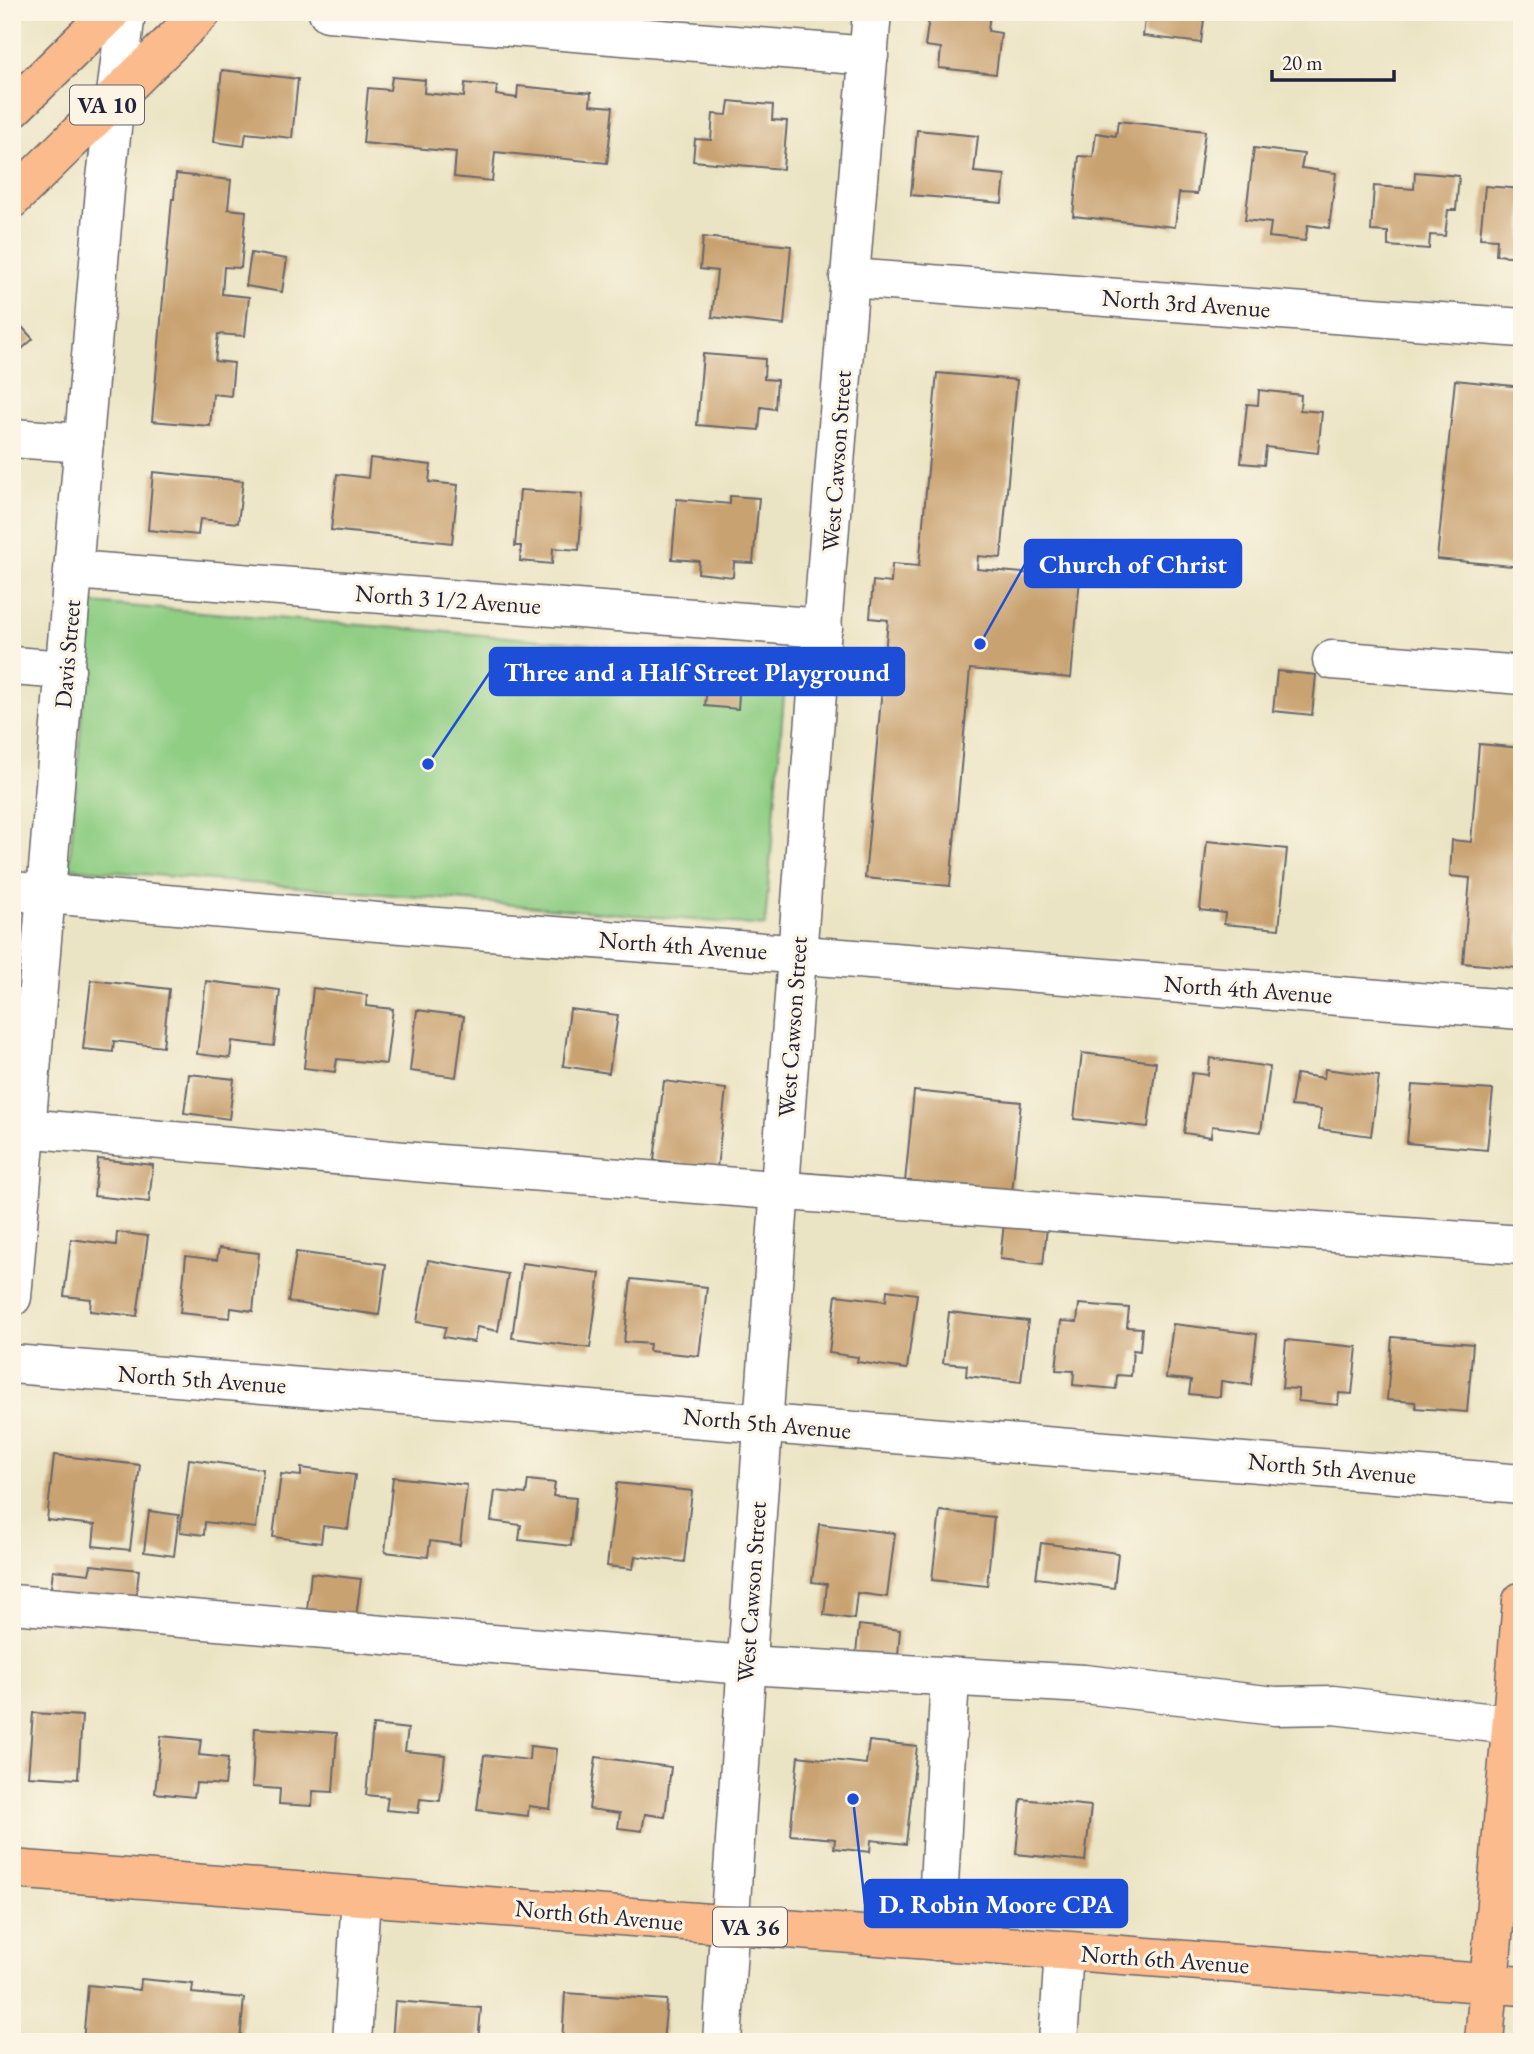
<svg xmlns="http://www.w3.org/2000/svg" width="1534" height="2054" font-family="'EB Garamond',serif">
<rect width="100%" height="100%" fill="#fcf5e5"/>
<filter id="ink" filterUnits="userSpaceOnUse"><feTurbulence type="fractalNoise" baseFrequency=".0143" numOctaves="2"/><feDisplacementMap in="SourceGraphic" scale="14" xChannelSelector="R" yChannelSelector="G"/><feConvolveMatrix kernelMatrix="1 2 1 2 8 2 1 2 1" color-interpolation-filters="sRGB"/></filter>
<filter id="wash" filterUnits="userSpaceOnUse"><feTurbulence type="fractalNoise" baseFrequency=".00686" numOctaves="4" result="noise"/><feDisplacementMap in="SourceGraphic" scale="28" xChannelSelector="R" yChannelSelector="G"/><feGaussianBlur stdDeviation="1.57" result="paint"/><feColorMatrix in="noise" values="0 0 0 0 0 0 0 0 0 0 0 0 0 0 0 0 0 1.4 0 .05"/><feComposite in="paint" operator="in"/></filter>
<g filter="url(#wash)">
<rect width="100%" height="100%" fill="#ebe4c4"/>
<!-- green -->
<path fill="#90ce84" stroke="#597860" stroke-width="2" d="M91 603 787 660 765 926 69 868Z"/>
<g id="blocks">
<!-- building -->
<g fill="#c9a271">
<path d="M943 12H990L988 31 1001 33 996 74 939 68 941 48 925 46 929 18 942 19Z"/>
<path d="M1010 12H1047L1046 18 1010 14Z"/>
<path d="M1146 12H1205L1201 43 1143 36Z"/>
<path d="M222 70 298 79 292 138 246 133 244 146 214 142Z"/>
<path d="M392 77 425 80 424 93 464 97 465 83 497 86 496 95 517 98 518 86 591 93 590 105 613 107 607 163 495 152 492 181 454 177 456 152 363 143 368 88 390 90Z"/>
<path d="M729 101 773 105 772 120 787 121 783 169 693 161 695 139 711 140 713 114 727 115Z"/>
<path d="M1118 121 1205 131 1197 194 1179 193 1175 227 1073 216 1079 156 1093 157 1096 133 1116 136Z"/>
<path d="M917 130 978 136 974 172 1005 175 1002 203 911 195Z"/>
<path d="M1254 148 1304 154 1301 168 1336 173 1329 228 1308 225 1305 241 1269 237 1271 223 1245 220Z"/>
<path d="M1415 172 1459 176 1456 210H1448L1445 236 1430 235 1429 249 1388 246V232L1371 231 1374 186 1414 189Z"/>
<path d="M176 174 231 180 228 209 246 211 241 268 224 267 222 294 249 297 245 336 218 334 215 361 234 363 231 396 213 394 210 426 152 421 172 199H174Z"/>
<path d="M1485 186 1522 189V257L1496 255 1497 239 1480 238Z"/>
<path d="M703 237 791 246 784 325 712 317 717 271 700 269Z"/>
<path d="M251 253 287 259 282 292 246 286Z"/>
<path d="M12 316 33 339 12 358Z"/>
<path d="M703 354 765 359 764 379 777 380 775 409 761 407 759 430 697 425Z"/>
<path d="M937 373 1017 380 1001 558 978 556 977 569 1080 578 1071 678 970 669 950 886 865 878 888 620 870 618 873 581 891 583 892 564 919 566Z"/>
<path d="M1455 380 1522 387V567L1437 559Z"/>
<path d="M1259 390 1301 395 1300 410 1322 412 1318 453 1266 447 1264 465 1241 463 1247 404 1258 405Z"/>
<path d="M370 458 431 465 429 482 458 485 452 543 331 530 337 474 368 478Z"/>
<path d="M153 472 243 481 238 523 200 519 198 535 148 530Z"/>
<path d="M520 490 583 494 579 550 553 548 552 564 520 561 521 546H515Z"/>
<path d="M730 496 759 498 753 563 734 562 733 577 698 573 699 561 672 559 677 499 730 504Z"/>
<path d="M12 528 16 529 14 549H12Z"/>
<path d="M1277 671 1316 675 1312 715 1273 711Z"/>
<path d="M708 676 740 679 738 709 705 706Z"/>
<path d="M1479 744 1522 748V905L1517 968 1463 963 1470 878 1450 876 1452 840 1471 842Z"/>
<path d="M1207 841 1287 849 1279 929 1224 924 1225 913 1200 910Z"/>
<path d="M91 980 169 989 163 1047 114 1041 113 1052 83 1049Z"/>
<path d="M206 981 280 990 274 1046 232 1041 230 1058 197 1054Z"/>
<path d="M313 988 367 995 366 1006 393 1009 386 1064 337 1059 335 1072 304 1068Z"/>
<path d="M570 1009 618 1015 609 1073 563 1066Z"/>
<path d="M417 1010 464 1016 456 1077 410 1071Z"/>
<path d="M1082 1053 1156 1062 1148 1127 1074 1119Z"/>
<path d="M1210 1058 1270 1067 1261 1132 1212 1126 1211 1137 1184 1133 1192 1073 1208 1075Z"/>
<path d="M1325 1069 1379 1076 1371 1136 1319 1129 1321 1109 1291 1106 1296 1074 1324 1078Z"/>
<path d="M189 1074 234 1079 229 1119 184 1113Z"/>
<path d="M664 1081 726 1089 717 1168 654 1160Z"/>
<path d="M1412 1085 1493 1090 1487 1150 1407 1143Z"/>
<path d="M914 1091 1021 1102 1012 1193 905 1182Z"/>
<path d="M98 1159 153 1165 149 1202 94 1196Z"/>
<path d="M1004 1223 1047 1228 1043 1264 1000 1259Z"/>
<path d="M117 1232 148 1236 137 1316 90 1311 91 1299 64 1296 71 1239 116 1245Z"/>
<path d="M219 1248 259 1253 253 1311 231 1308 230 1318 180 1313 186 1256 217 1260Z"/>
<path d="M296 1252 386 1264 379 1315 288 1302Z"/>
<path d="M428 1260 508 1274 498 1331 477 1327 474 1342 443 1337 446 1327 417 1322Z"/>
<path d="M522 1263 600 1273 590 1348 512 1338Z"/>
<path d="M631 1279 707 1287 699 1356 649 1351 650 1344 624 1342Z"/>
<path d="M887 1290 917 1294 907 1369 857 1362 858 1357 829 1353 836 1295 886 1301Z"/>
<path d="M1079 1304 1129 1308 1127 1327 1142 1328 1140 1351 1133 1350 1131 1376 1117 1375 1116 1389 1073 1385 1074 1371 1056 1370 1061 1321 1077 1322Z"/>
<path d="M949 1312 1028 1321 1021 1382 966 1376 967 1365 943 1363Z"/>
<path d="M1173 1324 1257 1334 1251 1385 1221 1381 1220 1397 1189 1394 1191 1380 1166 1378Z"/>
<path d="M1392 1337 1473 1344 1467 1412 1416 1408 1415 1402 1387 1400Z"/>
<path d="M1286 1340 1357 1347 1352 1394 1339 1393 1338 1405 1298 1401V1389L1282 1388Z"/>
<path d="M54 1455 140 1465 130 1550 93 1546 95 1525 47 1520Z"/>
<path d="M189 1459 263 1469 256 1528 205 1522 204 1535 180 1532Z"/>
<path d="M301 1468 355 1475 348 1529 323 1526 321 1543 273 1537 281 1474 301 1476Z"/>
<path d="M393 1477 467 1485 460 1545 430 1541 428 1557 385 1552Z"/>
<path d="M528 1480 555 1483 553 1496 576 1498 571 1546 519 1540 521 1525 491 1521 495 1491 526 1494Z"/>
<path d="M617 1483 692 1491 684 1562 635 1556 633 1569 607 1566Z"/>
<path d="M149 1511 179 1515 174 1556 144 1552Z"/>
<path d="M940 1511 994 1517 987 1586 932 1580Z"/>
<path d="M819 1524 895 1533 887 1597 857 1593 854 1619 824 1615 827 1584 812 1582Z"/>
<path d="M1041 1543 1118 1553 1114 1588 1036 1578Z"/>
<path d="M91 1565 139 1570 135 1608 50 1597 53 1570 89 1574Z"/>
<path d="M311 1573 361 1579 355 1624 306 1619Z"/>
<path d="M859 1625 900 1630 897 1668 855 1663Z"/>
<path d="M33 1713 82 1716 78 1779 28 1776Z"/>
<path d="M373 1725 408 1729 405 1751 445 1755 440 1801 420 1799 418 1813 386 1810 388 1797 366 1795Z"/>
<path d="M255 1728 337 1733 333 1792 313 1791 312 1806 279 1804 280 1789 252 1787Z"/>
<path d="M161 1736 201 1740 199 1755 228 1758 225 1785 196 1783 194 1797 155 1793Z"/>
<path d="M869 1741 917 1746 906 1844 871 1840 870 1852 834 1848 835 1839 790 1835 798 1756 866 1764Z"/>
<path d="M530 1746 557 1749 550 1809 529 1806 528 1816 477 1810 484 1755 529 1760Z"/>
<path d="M596 1757 671 1767 665 1817 645 1814 642 1831 618 1828 620 1813 589 1809Z"/>
<path d="M1021 1799 1091 1806 1085 1861 1016 1854Z"/>
<path d="M141 1979 193 1984 192 1993 244 1998 240 2042H83L88 1985 140 1990Z"/>
<path d="M565 1993 667 2000 663 2042H562Z"/>
<path d="M395 2001 481 2008 478 2042H392Z"/>
</g>
</g>
</g>
<g filter="url(#ink)">
<use href="#blocks" fill-opacity="0" stroke="#68666b" stroke-width="2"/>
<g fill="none" stroke-linecap="round" stroke-linejoin="round">
<!-- minor casing -->
<g stroke="#68666b" stroke-width="41">
<g id="minor">
<path d="M328 12 869 56"/>
<path d="M849 278 1522 328"/>
<path d="M12 438 84 443"/>
<path d="M74 570 823 628"/>
<path d="M1332 660 1522 675"/>
<path d="M12 666 66 670"/>
<path d="M12 891 437 927 1522 1010"/>
<path d="M12 1127 427 1163 1147 1219 1522 1245"/>
<path d="M12 1297 106 178 126 12"/>
<path d="M12 1364 1522 1484"/>
<path d="M12 1604 745 1665 1084 1684 1275 1706 1333 1705 1512 1725"/>
<path d="M936 1941 950 1677"/>
<path d="M352 2042 361 1896"/>
<path d="M722 2042C765 1365 815 688 872 12"/>
<path d="M1058 2042 1064 1951"/>
</g>
</g>
<!-- major casing -->
<g stroke="#68666b" stroke-width="41">
<g id="major">
<path d="M12 1869 1522 1986"/>
<path d="M1484 2042 1522 1601"/>
</g>
</g>
<!-- highway casing -->
<g stroke="#68666b" stroke-width="41">
<g id="highway">
<path d="M12 109 111 12"/>
<path d="M12 199 202 12"/>
</g>
</g>
<!-- minor -->
<use href="#minor" stroke="#fff" stroke-width="38"/>
<!-- major -->
<use href="#major" stroke="#fbbb8c" stroke-width="38"/>
<!-- highway -->
<use href="#highway" stroke="#fbbb8c" stroke-width="38"/>
</g>
</g>
<g text-anchor="middle" dominant-baseline="central" stroke-width="6" stroke-linejoin="round" paint-order="stroke">
<!-- shield labels -->
<g fill="#fcf5e5" stroke="#63616e" stroke-width="2">
<rect x="70" y="85.5" width="74" height="39" rx="5"/>
<rect x="713" y="1907.5" width="74" height="39" rx="5"/>
</g>
<g font-size="23" font-weight="bold" fill="#22223b">
<text x="107" y="105">VA 10</text>
<text x="750" y="1927">VA 36</text>
</g>
<!-- street labels -->
<g font-size="24" fill="#22223b" stroke="#fcf5e5">
<text transform="translate(1186 303) rotate(4)">North 3rd Avenue</text>
<text transform="translate(836 461) rotate(-86)">West Cawson Street</text>
<text transform="translate(448 599) rotate(4)">North 3 1/2 Avenue</text>
<text transform="translate(67 654) rotate(-85)">Davis Street</text>
<text transform="translate(683 945) rotate(4)">North 4th Avenue</text>
<text transform="translate(1248 989) rotate(4)">North 4th Avenue</text>
<text transform="translate(792 1027) rotate(-86)">West Cawson Street</text>
<text transform="translate(202 1379) rotate(4)">North 5th Avenue</text>
<text transform="translate(767 1423) rotate(5)">North 5th Avenue</text>
<text transform="translate(1332 1468) rotate(5)">North 5th Avenue</text>
<text transform="translate(751 1592) rotate(-86)">West Cawson Street</text>
<text transform="translate(599 1915) rotate(5)">North 6th Avenue</text>
<text transform="translate(1165 1959) rotate(4)">North 6th Avenue</text>
</g>
</g>
<!-- callouts -->
<path fill="none" stroke="#1d4ed8" stroke-width="2.5" d="M980 644L1025 564M428 764L490 672M853 1799L865 1904"/>
<g fill="#1d4ed8" stroke="#fcf5e5" stroke-width="2.5">
<circle cx="980" cy="644" r="7"/>
<circle cx="428" cy="764" r="7"/>
<circle cx="853" cy="1799" r="7"/>
</g>
<g fill="#1d4ed8" stroke="#1d4ed8" stroke-width="2.5">
<rect x="1025" y="540" width="216" height="47" rx="7"/>
<rect x="490" y="648" width="414" height="47" rx="7"/>
<rect x="865" y="1880" width="262" height="47" rx="7"/>
</g>
<g font-size="26" text-anchor="middle" font-weight="bold" fill="#fff">
<text x="1133" y="573">Church of Christ</text>
<text x="697" y="681">Three and a Half Street Playground</text>
<text x="996" y="1913">D. Robin Moore CPA</text>
</g>
<!-- margin -->
<rect width="1534" height="2054" fill="none" stroke="#fcf5e5" stroke-width="42"/>
<!-- scale -->
<path d="M1272 70v10h122v-10" fill="none" stroke="#22223b" stroke-width="3.5"/>
<text x="1282" y="70" font-size="21" fill="#22223b" stroke="#fcf5e5" stroke-width="5" paint-order="stroke">20 m</text>
</svg>
